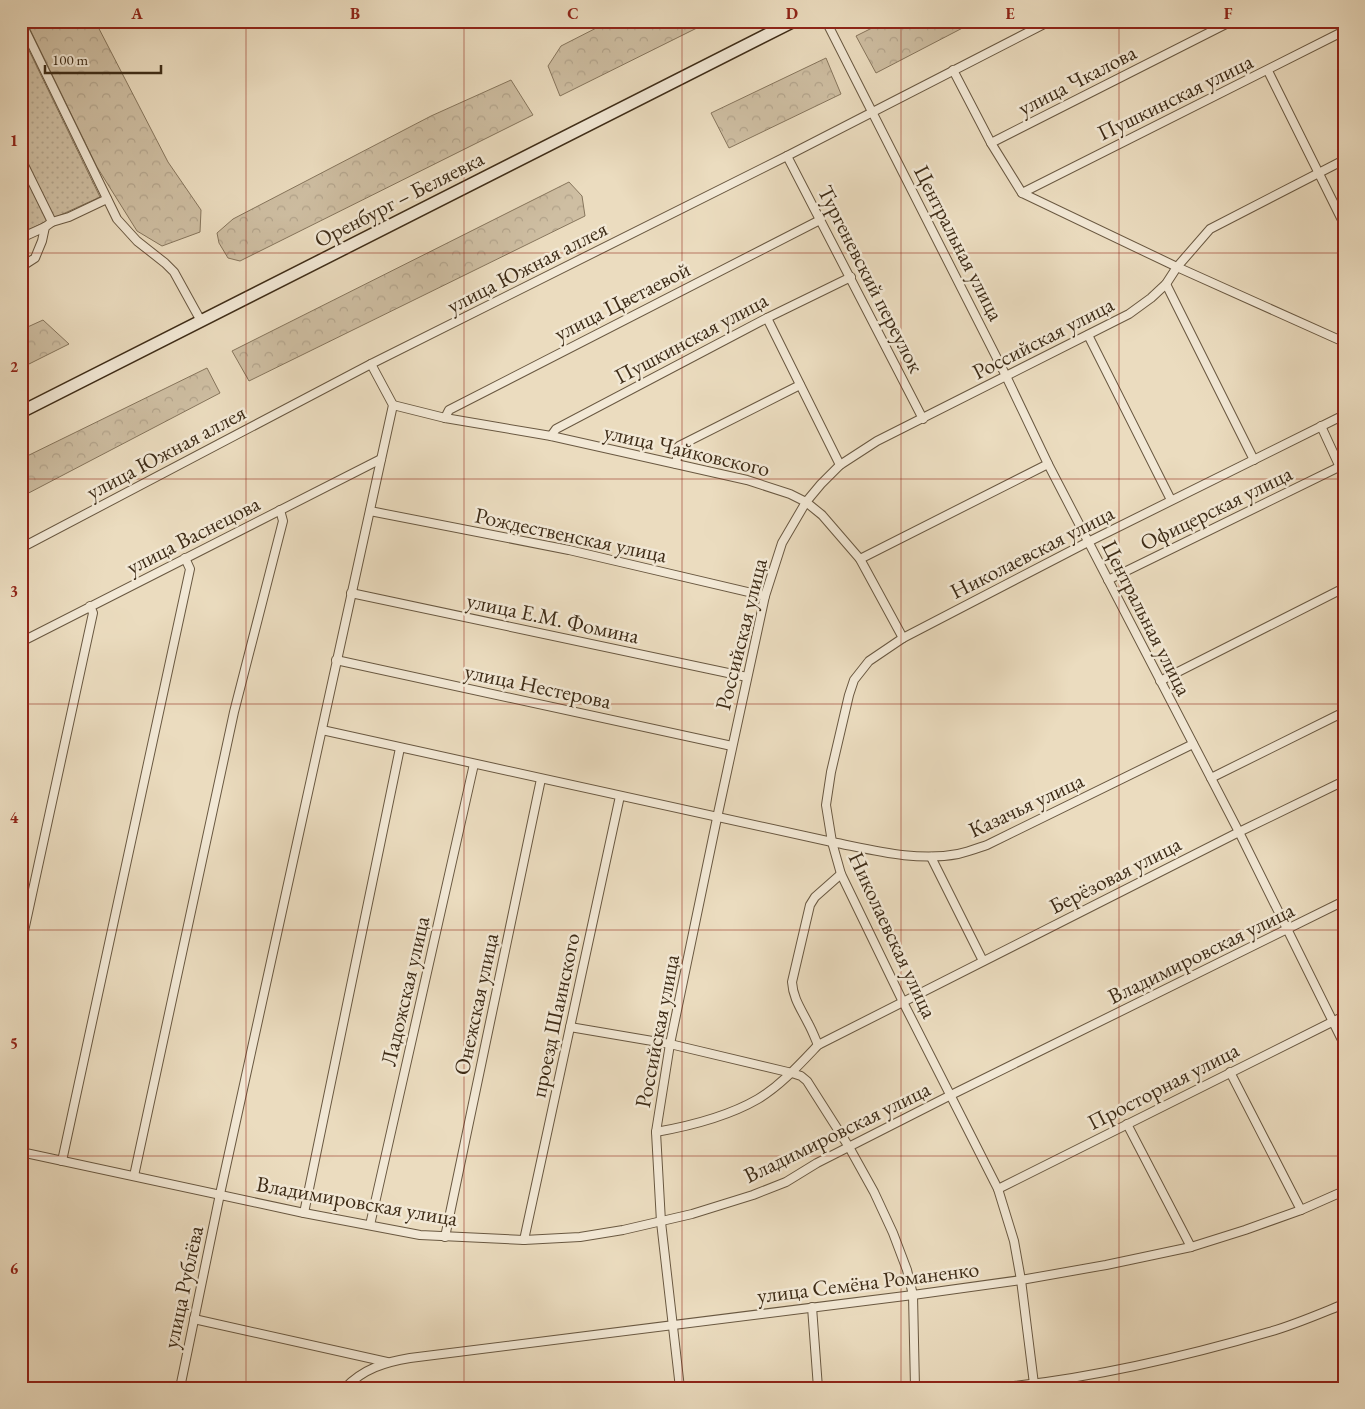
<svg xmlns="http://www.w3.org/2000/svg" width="1365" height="1409" font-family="'EB Garamond',serif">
<defs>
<pattern id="forest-crowns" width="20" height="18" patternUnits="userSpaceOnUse" patternTransform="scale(1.25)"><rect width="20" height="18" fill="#cebea2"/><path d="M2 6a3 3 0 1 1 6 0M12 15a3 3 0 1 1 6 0" fill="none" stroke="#b2a38b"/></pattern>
<pattern id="garden-dots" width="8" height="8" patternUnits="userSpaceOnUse" patternTransform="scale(1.25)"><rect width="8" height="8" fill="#cebea2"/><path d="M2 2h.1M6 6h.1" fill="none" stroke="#b2a38b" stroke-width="1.8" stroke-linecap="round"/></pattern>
</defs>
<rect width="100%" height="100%" fill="#ebdcbf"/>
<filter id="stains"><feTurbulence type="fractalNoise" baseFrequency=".004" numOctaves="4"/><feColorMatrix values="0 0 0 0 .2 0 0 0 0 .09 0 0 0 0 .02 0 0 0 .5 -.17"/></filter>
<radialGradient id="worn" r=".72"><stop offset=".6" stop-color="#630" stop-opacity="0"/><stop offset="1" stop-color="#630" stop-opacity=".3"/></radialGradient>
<!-- forest -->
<g fill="url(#forest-crowns)" stroke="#86755c">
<path d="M26 21H95L168 162 201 210 200 232 162 246 137 231 97 167Z"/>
<path d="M610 21H711L560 96 548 66 561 46Z"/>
<path d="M886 21H976L876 73 856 36Z"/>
<path d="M826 58 841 94 729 148 711 113Z"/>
<path d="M511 80 533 115 240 261 228 258 219 243 217 233 233 219 431 116Z"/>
<path d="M569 182 582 196 585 216 249 381 232 351Z"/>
<path d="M43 320 69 344 21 368V330Z"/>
<path d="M207 368 220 393 21 497V459Z"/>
</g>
<!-- garden -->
<path fill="url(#garden-dots)" stroke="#86755c" d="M21 34 100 197 21 233Z"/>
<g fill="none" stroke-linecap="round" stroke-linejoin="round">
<!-- street casing -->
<g stroke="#695841" stroke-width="10">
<g id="street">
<path d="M826 21 1006 376 1048 464 1239 832 1344 1044"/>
<path d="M21 22 117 219 137 241 165 263 174 272 201 321"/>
<path d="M953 70 991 143 1022 193 1177 267 1344 342"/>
<path d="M1268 71 1344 224"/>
<path d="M991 143 1232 21"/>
<path d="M787 156 923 419"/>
<path d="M21 159 52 222"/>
<path d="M1022 193 1344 31"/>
<path d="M21 238 45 227"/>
<path d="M21 267 35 258 42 241 45 227 52 222 69 217 107 199"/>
<path d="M1166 284 1254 460"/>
<path d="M767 318 840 465"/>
<path d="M1088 335 1171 500"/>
<path d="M393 405 445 418 551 436 676 464 747 480 790 494 806 502 822 515 860 559 903 638"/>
<path d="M445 418 449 410 820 220"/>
<path d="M1321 426 1344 476"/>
<path d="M551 436 556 429 767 318 851 277"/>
<path d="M676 464 679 446 800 385"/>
<path d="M370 511 569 550 765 596"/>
<path d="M21 548 371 364 787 156 1050 21"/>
<path d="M860 559 1048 464"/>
<path d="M1108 580 1339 467"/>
<path d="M351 593 747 677"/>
<path d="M21 642 381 459"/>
<path d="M336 660 732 746"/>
<path d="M1160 681 1344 588"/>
<path d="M322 730 832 842C873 850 916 862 958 854 968 852 978 848 987 845L1193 744"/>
<path d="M1211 778 1344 712"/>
<path d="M931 857 983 961"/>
<path d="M21 945 93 613 90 606"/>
<path d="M570 1027 670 1044 792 1073 801 1076 807 1081 849 1147 874 1192 893 1233 907 1270 913 1295 915 1388"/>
<path d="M818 1045C815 1038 812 1030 808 1023 801 1009 793 998 792 982L810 905 815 897 841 874"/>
<path d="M1230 1072 1301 1210"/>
<path d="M1127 1124 1191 1247"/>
<path d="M656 1132C690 1126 727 1117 758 1099 781 1085 799 1065 818 1045L1239 832 1344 781"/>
<path d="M21 1152 304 1213 420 1235 524 1240 580 1237 623 1230 692 1214 753 1195 786 1182 817 1163 951 1095 1344 901"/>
<path d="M62 1161 190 569 185 558"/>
<path d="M134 1176 234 712 283 521 280 510"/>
<path d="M998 1189 1344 1016"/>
<path d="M304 1213 400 748"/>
<path d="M370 1225 474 764"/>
<path d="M445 1237 541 779"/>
<path d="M524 1240 620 796"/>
<path d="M812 1307 818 1388"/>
<path d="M194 1319 387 1362"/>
<path d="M1034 1384 1021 1280 1014 1241 998 1189 903 1002 841 874 832 842 826 805 831 772 849 695 854 680 869 661 903 638 1088 542 1344 415"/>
<path d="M180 1388 220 1194 393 405 371 364"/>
<path d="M345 1388C363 1369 385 1362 410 1358L913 1295 1021 1280 1106 1265 1191 1247 1245 1230 1301 1210 1344 1191"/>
<path d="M680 1388 661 1222 656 1132 670 1044 717 818 765 596 782 543 806 502 821 484 840 465 877 441 1129 314 1151 298 1166 284 1177 267 1210 229 1344 160"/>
<path d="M996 1388C1088 1379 1180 1358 1269 1332 1294 1325 1319 1314 1344 1304"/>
</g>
</g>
<!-- secondary casing -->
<g stroke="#3e2c17" stroke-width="14">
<path id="secondary" d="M21 412 794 21"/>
</g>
<!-- street -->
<use href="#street" stroke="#f2e8d5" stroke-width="8"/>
<!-- secondary -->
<use href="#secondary" stroke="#f2e8d5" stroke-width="11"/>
</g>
<!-- grid -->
<path fill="none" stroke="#8f2418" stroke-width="1" stroke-opacity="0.55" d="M246 21V1388M464 21V1388M682 21V1388M901 21V1388M1119 21V1388M21 253H1344M21 479H1344M21 704H1344M21 930H1344M21 1156H1344"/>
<g text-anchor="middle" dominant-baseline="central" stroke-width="5" stroke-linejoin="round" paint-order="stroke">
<!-- street labels -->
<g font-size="22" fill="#3e2c17" stroke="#f2e8d5">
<text transform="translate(1077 80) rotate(-27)">улица Чкалова</text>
<text transform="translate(1175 97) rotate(-26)">Пушкинская улица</text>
<text transform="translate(399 199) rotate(-27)">Оренбург – Беляевка</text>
<text transform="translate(959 243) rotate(63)">Центральная улица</text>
<text transform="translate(527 267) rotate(-27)">улица Южная аллея</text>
<text transform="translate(871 279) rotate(63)">Тургеневский переулок</text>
<text transform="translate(622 301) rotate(-27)">улица Цветаевой</text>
<text transform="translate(691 338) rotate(-28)">Пушкинская улица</text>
<text transform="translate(1043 338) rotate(-27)">Российская улица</text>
<text transform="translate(687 450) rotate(13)">улица Чайковского</text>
<text transform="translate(166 452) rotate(-28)">улица Южная аллея</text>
<text transform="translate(1216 508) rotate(-26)">Офицерская улица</text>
<text transform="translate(193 535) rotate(-27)">улица Васнецова</text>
<text transform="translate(571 535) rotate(12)">Рождественская улица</text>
<text transform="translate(1032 552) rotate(-27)">Николаевская улица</text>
<text transform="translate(553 618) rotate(12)">улица Е.М. Фомина</text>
<text transform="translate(1147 618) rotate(63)">Центральная улица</text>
<text transform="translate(741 634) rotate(-76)">Российская улица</text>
<text transform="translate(538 686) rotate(12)">улица Нестерова</text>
<text transform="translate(1026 805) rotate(-25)">Казачья улица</text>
<text transform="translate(1115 875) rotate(-27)">Берёзовая улица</text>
<text transform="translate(893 935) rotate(65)">Николаевская улица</text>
<text transform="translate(1201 953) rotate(-26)">Владимировская улица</text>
<text transform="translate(405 991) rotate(-77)">Ладожская улица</text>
<text transform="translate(476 1004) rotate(-78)">Онежская улица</text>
<text transform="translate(555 1015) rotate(-78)">проезд Шаинского</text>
<text transform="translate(657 1031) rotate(-79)">Российская улица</text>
<text transform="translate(1163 1086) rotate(-27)">Просторная улица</text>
<text transform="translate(837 1132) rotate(-26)">Владимировская улица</text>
<text transform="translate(357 1201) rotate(10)">Владимировская улица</text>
<text transform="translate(868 1282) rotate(-7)">улица Семёна Романенко</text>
<text transform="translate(183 1287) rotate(-78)">улица Рублёва</text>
</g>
</g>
<!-- margin -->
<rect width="1365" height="1409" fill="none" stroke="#ebdcbf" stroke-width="55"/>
<!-- scale -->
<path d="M45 65v8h116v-8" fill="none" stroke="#3e2c17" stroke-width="2.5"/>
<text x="52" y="65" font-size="15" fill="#3e2c17" stroke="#f2e8d5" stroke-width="4" paint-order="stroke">100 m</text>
<rect x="28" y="28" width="1310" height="1354" fill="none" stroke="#8f2418" stroke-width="2"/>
<g font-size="16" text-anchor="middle" font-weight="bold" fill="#8f2418">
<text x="137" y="19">A</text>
<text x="355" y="19">B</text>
<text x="573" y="19">C</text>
<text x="792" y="19">D</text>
<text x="1010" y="19">E</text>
<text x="1228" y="19">F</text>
<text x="14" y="146">1</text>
<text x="14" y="372">2</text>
<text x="14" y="597">3</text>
<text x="14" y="823">4</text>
<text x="14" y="1049">5</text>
<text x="14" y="1274">6</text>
</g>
<rect width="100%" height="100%" filter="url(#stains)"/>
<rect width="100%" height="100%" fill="url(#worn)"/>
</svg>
